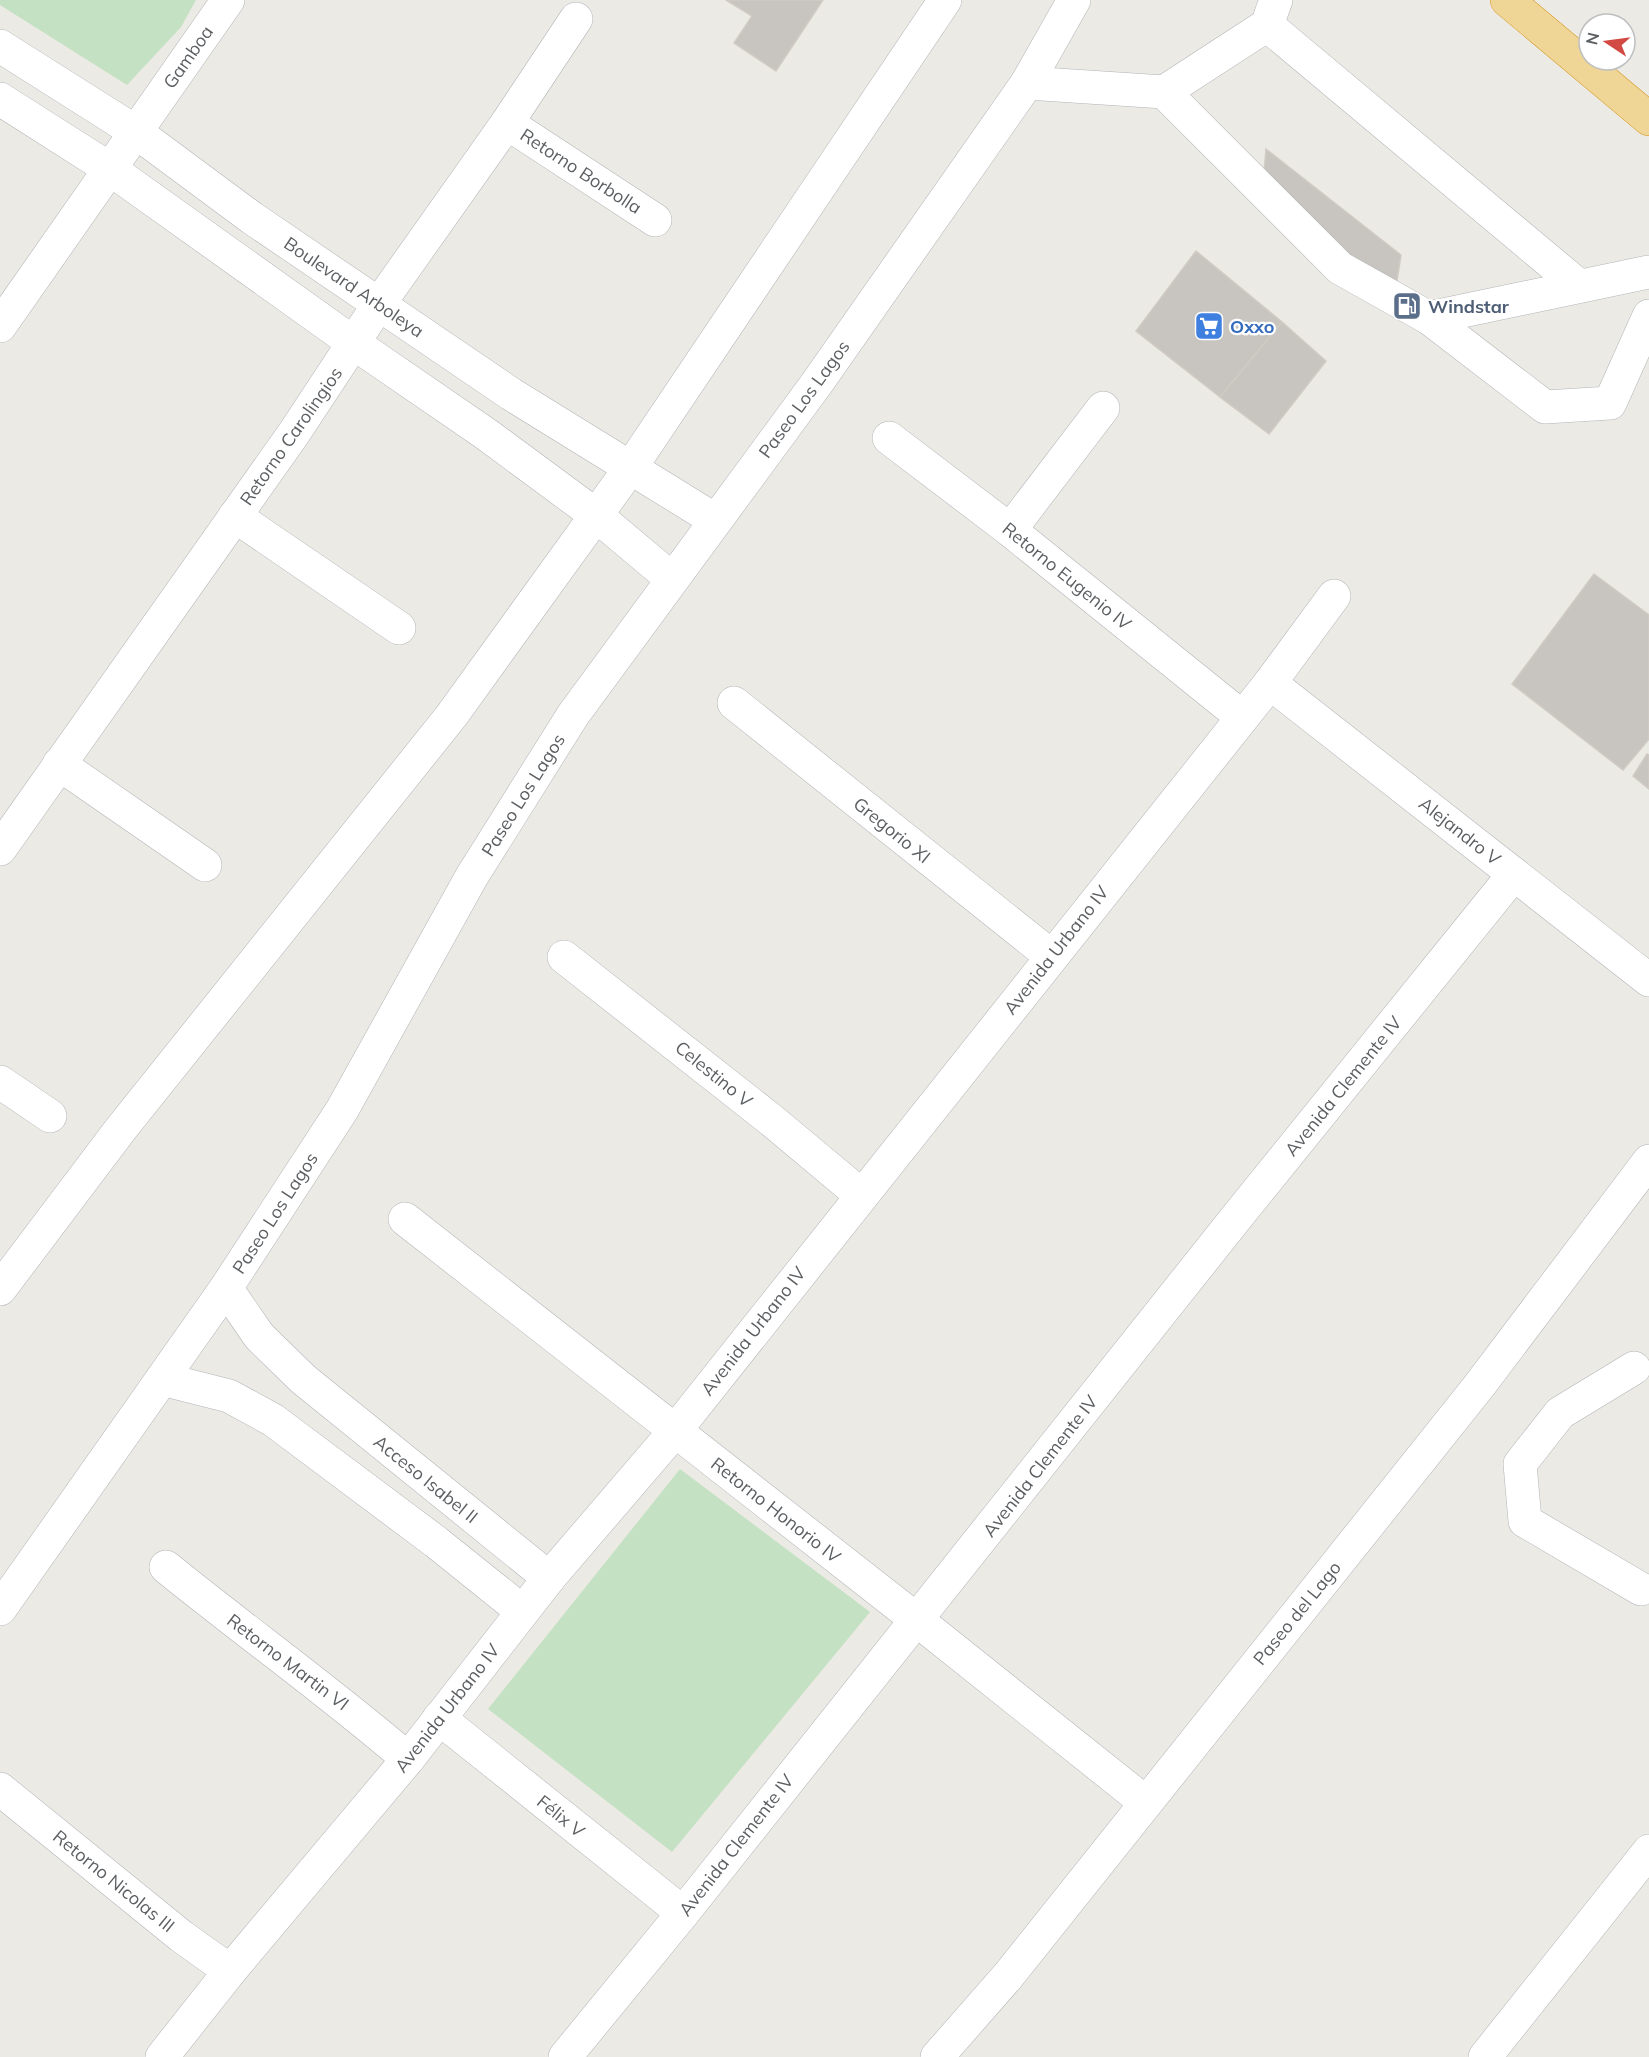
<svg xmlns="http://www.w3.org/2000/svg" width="1649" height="2057" font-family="Mulish,sans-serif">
<rect width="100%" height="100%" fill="#eceae4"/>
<!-- green -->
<g fill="#c4e1c3">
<path d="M0 0H196L181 27 127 85 0 5Z"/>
<path d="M680 1469 870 1612 672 1852 488 1709Z"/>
</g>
<!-- building -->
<g fill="#c8c5c0" stroke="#d0cbc3" stroke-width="1.5">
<path d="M726 0H823L776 71 734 43 752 16Z"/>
<path d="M1266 149 1401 255 1392 312 1261 209Z"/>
<path d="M1196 251 1282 322 1220 397 1136 331Z"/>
<path d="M1282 322 1326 361 1269 434 1220 397Z"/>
<path d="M1594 574 1649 615V739L1623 770 1512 684Z"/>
<path d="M1647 754 1649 755V789L1633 776Z"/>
</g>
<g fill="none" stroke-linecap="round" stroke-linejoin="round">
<!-- minor casing -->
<g stroke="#b1b4b7" stroke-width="34">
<g id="minor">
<path d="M1267 25 1579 286"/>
<path d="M0 46 136 132 252 218 511 394 715 520"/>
<path d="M1027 83 1164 92 1267 25 1276 0"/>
<path d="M1164 92 1340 268 1429 318 1649 272"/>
<path d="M0 99 110 169 355 344 486 434 597 516 672 579"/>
<path d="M507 123 655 220"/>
<path d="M1429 318 1545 407 1610 403 1649 316"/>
<path d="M0 326 228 0"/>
<path d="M889 438 1010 530 1242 717"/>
<path d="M235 516 399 628"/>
<path d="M1010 530 1103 408"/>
<path d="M1270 683 1649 980"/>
<path d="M734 703 1051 956"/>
<path d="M59 764 205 865"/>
<path d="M0 849 294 433 379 304 507 123 576 19"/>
<path d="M564 957 770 1119 861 1195"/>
<path d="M0 1082 50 1116"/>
<path d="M405 1219 917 1620 1145 1802"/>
<path d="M226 1288 259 1336 303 1379 549 1578"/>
<path d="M0 1289 120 1130 452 715 631 467 945 0"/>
<path d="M1634 1368 1560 1413 1520 1464 1525 1521 1641 1589"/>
<path d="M162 1379 229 1396 273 1420 436 1542 522 1611"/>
<path d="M166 1567C246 1632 330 1692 408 1759"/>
<path d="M0 1609 226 1288 342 1110 472 876 573 715 817 383 1027 83 1074 0"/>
<path d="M439 1718 683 1913"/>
<path d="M0 1789 181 1936 230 1971"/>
<path d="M162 2057 230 1971 408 1759 549 1578 675 1431 1270 683 1334 596"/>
<path d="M565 2057 683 1913 1236 1218 1514 874"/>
<path d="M937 2057 1008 1976 1479 1386 1649 1161"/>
<path d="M1485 2057 1649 1851"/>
</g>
</g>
<!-- highway casing -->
<g stroke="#d4941c" stroke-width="34">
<path id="highway" d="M1507 0 1649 119"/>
</g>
<!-- minor -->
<use href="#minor" stroke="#fff" stroke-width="33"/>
<!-- highway -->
<use href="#highway" stroke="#efd697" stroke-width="33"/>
</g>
<!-- icons -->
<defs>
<g id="fuel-square" transform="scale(1.5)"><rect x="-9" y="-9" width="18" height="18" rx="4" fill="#5c6f8a" stroke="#fff"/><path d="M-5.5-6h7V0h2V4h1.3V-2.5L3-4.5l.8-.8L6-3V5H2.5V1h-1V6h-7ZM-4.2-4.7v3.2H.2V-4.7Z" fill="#fff"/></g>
<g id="supermarket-square" transform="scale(1.5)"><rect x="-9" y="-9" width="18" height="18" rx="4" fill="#3f7fe0" stroke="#fff"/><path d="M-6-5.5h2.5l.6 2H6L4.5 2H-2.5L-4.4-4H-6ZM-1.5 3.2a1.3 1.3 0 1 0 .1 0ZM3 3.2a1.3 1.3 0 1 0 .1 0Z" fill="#fff"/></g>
</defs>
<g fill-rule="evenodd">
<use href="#fuel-square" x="1407" y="306"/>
<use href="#supermarket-square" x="1209" y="326"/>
</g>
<g text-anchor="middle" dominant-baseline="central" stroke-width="4.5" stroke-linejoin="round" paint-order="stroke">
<!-- street labels -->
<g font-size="18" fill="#5c5f62" stroke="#fff">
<text transform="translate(188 57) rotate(-55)">Gamboa</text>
<text transform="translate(581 171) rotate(33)">Retorno Borbolla</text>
<text transform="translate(354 287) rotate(34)">Boulevard Arboleya</text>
<text transform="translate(804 399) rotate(-54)">Paseo Los Lagos</text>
<text transform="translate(291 436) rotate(-55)">Retorno Carolingios</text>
<text transform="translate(1067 576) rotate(39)">Retorno Eugenio IV</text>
<text transform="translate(523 795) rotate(-58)">Paseo Los Lagos</text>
<text transform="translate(892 830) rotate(39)">Gregorio XI</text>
<text transform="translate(1460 831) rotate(38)">Alejandro V</text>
<text transform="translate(1056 950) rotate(-52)">Avenida Urbano IV</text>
<text transform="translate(714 1074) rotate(39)">Celestino V</text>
<text transform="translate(1343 1086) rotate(-51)">Avenida Clemente IV</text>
<text transform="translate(275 1213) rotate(-57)">Paseo Los Lagos</text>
<text transform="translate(753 1331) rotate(-52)">Avenida Urbano IV</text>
<text transform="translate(1040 1466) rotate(-52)">Avenida Clemente IV</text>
<text transform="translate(426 1479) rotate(39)">Acceso Isabel II</text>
<text transform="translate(776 1510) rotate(38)">Retorno Honorio IV</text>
<text transform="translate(1297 1613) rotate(-51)">Paseo del Lago</text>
<text transform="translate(288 1662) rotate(37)">Retorno Martin VI</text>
<text transform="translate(447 1708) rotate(-52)">Avenida Urbano IV</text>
<text transform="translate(561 1816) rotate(39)">Félix V</text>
<text transform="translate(736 1845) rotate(-52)">Avenida Clemente IV</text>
<text transform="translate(114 1881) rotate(39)">Retorno Nicolas III</text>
</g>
<!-- service labels -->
<g font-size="18" font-weight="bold" fill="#4e5e75" stroke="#fff" text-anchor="start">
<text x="1428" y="306">Windstar</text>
</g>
<!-- shop labels -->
<g font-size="18" font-weight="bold" fill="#366cbe" stroke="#fff" text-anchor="start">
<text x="1230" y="326">Oxxo</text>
</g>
</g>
<!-- north arrow -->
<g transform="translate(1607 42) rotate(283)"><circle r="28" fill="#ffffff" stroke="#bebfc0" stroke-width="1.5"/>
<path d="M0-4.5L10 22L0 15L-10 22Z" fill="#d34943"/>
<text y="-9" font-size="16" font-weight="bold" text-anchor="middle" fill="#5c5f62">N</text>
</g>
</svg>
